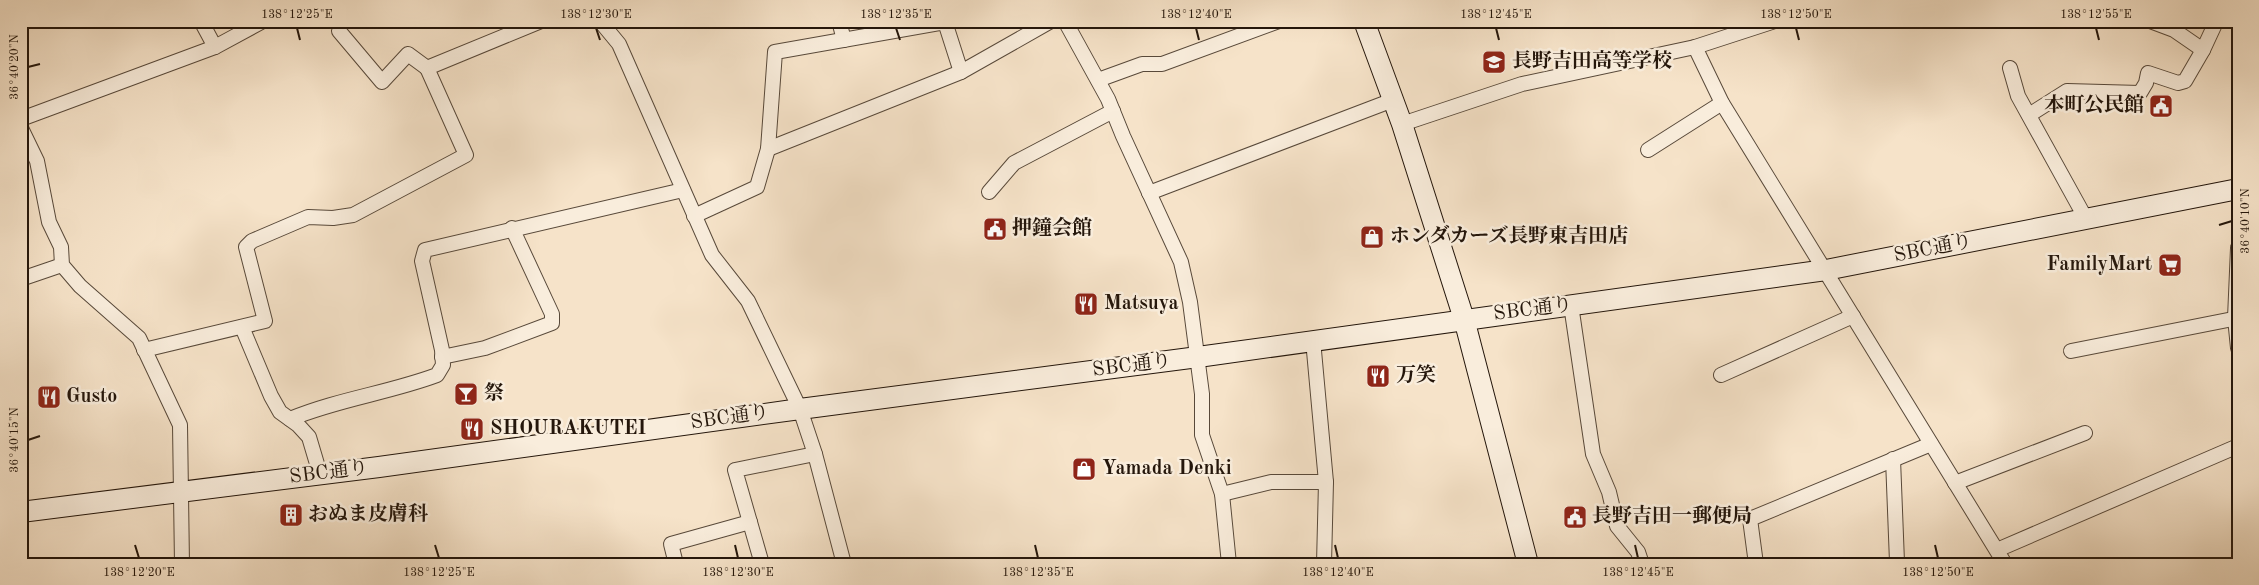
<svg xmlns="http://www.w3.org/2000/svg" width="2259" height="585" font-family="'Old Standard TT','Noto Serif JP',serif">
<rect width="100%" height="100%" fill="#f6e3c9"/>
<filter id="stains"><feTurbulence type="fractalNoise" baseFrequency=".004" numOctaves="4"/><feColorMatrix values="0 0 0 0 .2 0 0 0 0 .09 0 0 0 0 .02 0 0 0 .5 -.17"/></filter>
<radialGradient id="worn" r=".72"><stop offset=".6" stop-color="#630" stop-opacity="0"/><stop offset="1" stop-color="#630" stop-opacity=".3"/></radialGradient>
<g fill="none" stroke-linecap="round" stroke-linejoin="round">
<!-- street casing -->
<g stroke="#58493a" stroke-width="16">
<g id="street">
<path d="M201 21 215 47"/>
<path d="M600 21 619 44 712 255 748 301 800 409 815 454 844 564"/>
<path d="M839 21 844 40"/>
<path d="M1065 21 1108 99 1123 136 1181 262 1190 302 1202 394V435L1222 494 1229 564"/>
<path d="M2150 21 2174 30 2203 50 2216 22 2219 21"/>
<path d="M339 31 382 82 408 54 427 68 541 21"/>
<path d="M1695 47 1722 103 2005 564"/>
<path d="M2010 68 2018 96 2086 219"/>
<path d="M1098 80 1142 64H1162L1279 21"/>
<path d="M2029 115 2067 91 2140 93 2146 83 2148 73 2178 83 2185 81 2203 50"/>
<path d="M21 119 215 47 263 21"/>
<path d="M1402 124 1522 84 1695 47 1775 21"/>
<path d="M21 128 37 161 49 222 61 247 62 265 80 286 139 338 180 425 182 564"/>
<path d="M768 149 961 72"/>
<path d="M1648 150 1722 103"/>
<path d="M989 192 1014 163 1113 111"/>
<path d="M1149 193 1393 100"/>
<path d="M694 216 757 187 768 149 775 52 945 22 961 72 1051 21"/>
<path d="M2238 248 2235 318 2238 348"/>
<path d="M21 279 62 265"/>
<path d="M1571 305 1593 454 1609 492 1617 526 1638 552 1642 564"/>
<path d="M242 327 271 396 280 412 298 425 309 437 320 474"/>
<path d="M1313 340 1326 482 1324 564"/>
<path d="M144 350 265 321 246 247 252 241 308 217 333 218 353 215 466 155 427 68"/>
<path d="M2071 351 2238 318"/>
<path d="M442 357 485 348 552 323V314L512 228"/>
<path d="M1721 375 1853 316"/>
<path d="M290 419C338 399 389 393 437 375L443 365 442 350 422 261 425 250 683 190"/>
<path d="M1893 459 1897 562"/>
<path d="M1955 483 2085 433"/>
<path d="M1222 494 1271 482H1326"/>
<path d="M1997 550 2238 446"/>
<path d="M676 564 671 544 750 522"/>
<path d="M762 564 735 470 815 454"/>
<path d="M1756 564 1750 519 1931 444"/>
</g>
</g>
<!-- secondary casing -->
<g stroke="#24160b" stroke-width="22">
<g id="secondary">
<path d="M1364 21 1402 124 1464 319 1528 564"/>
<path d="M21 512 379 467 800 409 1198 357 1826 270 2238 189"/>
</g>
</g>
<!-- street -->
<use href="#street" stroke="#f9eddc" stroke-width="14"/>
<!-- secondary -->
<use href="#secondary" stroke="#f9eddc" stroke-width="20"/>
</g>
<!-- ticks -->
<path fill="none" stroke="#24160b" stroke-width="2" d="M297 28 300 40M596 28 600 40M896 28 900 40M1196 28 1199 40M1496 28 1499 40M1796 28 1799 40M2096 28 2099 40M28 67 40 64M2219 225 2232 221M28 440 40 436M135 545 139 558M435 545 439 558M735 545 738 558M1035 545 1038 558M1335 545 1338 558M1635 545 1638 558M1935 545 1938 558"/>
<!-- icons -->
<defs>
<g id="school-square" transform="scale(1.25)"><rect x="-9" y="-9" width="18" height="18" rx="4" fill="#8f2418" stroke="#f9eddc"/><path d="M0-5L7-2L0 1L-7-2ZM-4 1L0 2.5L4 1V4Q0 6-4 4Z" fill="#fff"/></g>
<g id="civic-square" transform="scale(1.25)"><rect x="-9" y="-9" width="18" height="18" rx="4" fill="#8f2418" stroke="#f9eddc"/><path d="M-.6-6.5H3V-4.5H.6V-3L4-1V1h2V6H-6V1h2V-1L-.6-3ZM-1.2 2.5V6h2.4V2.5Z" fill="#fff"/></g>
<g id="shop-square" transform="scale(1.25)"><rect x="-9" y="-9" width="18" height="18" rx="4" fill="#8f2418" stroke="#f9eddc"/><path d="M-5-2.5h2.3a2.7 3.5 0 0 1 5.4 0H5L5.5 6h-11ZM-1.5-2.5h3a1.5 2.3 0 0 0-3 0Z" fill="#fff"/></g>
<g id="supermarket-square" transform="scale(1.25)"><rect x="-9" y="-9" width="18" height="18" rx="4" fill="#8f2418" stroke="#f9eddc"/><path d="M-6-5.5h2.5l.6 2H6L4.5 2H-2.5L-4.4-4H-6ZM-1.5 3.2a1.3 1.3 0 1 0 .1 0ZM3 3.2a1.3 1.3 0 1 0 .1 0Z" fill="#fff"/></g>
<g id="restaurant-square" transform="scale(1.25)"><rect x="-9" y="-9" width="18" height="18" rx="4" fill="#8f2418" stroke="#f9eddc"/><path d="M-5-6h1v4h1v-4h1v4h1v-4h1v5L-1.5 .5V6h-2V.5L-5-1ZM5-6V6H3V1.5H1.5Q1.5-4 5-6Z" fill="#fff"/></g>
<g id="bar-square" transform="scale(1.25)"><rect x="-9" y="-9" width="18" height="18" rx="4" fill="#8f2418" stroke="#f9eddc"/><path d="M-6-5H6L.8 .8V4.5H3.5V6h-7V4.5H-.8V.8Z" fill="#fff"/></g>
<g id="building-square" transform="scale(1.25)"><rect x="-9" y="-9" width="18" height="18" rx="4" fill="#8f2418" stroke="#f9eddc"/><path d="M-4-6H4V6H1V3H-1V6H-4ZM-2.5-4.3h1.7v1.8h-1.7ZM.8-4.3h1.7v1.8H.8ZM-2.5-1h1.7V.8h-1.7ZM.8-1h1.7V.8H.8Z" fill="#fff"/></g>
</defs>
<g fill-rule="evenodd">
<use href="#school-square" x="1494" y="62"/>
<use href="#civic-square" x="2161" y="106"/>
<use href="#civic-square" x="995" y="229"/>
<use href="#shop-square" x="1372" y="237"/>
<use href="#supermarket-square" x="2170" y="265"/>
<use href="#restaurant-square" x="1086" y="304"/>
<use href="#restaurant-square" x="1378" y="376"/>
<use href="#bar-square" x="466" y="394"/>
<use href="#restaurant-square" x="49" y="397"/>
<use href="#restaurant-square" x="472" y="429"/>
<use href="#shop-square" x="1084" y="469"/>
<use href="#building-square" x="291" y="515"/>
<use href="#civic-square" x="1575" y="517"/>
</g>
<g text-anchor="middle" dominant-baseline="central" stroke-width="5" stroke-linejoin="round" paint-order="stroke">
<!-- poi labels -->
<g font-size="20" font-weight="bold" fill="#24160b" stroke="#f9eddc" text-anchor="start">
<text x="1512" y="62">長野吉田高等学校</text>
<text x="2144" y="106" text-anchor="end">本町公民館</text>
<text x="1012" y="229">押鐘会館</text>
<text x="1390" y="237">ホンダカーズ長野東吉田店</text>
<text x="2152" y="265" text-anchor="end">FamilyMart</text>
<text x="1104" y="304">Matsuya</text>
<text x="1396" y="376">万笑</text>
<text x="484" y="394">祭</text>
<text x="66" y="397">Gusto</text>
<text x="490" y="429">SHOURAKUTEI</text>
<text x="1102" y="469">Yamada Denki</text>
<text x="308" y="515">おぬま皮膚科</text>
<text x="1592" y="517">長野吉田一郵便局</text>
</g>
<!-- street labels -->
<g font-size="20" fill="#24160b" stroke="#f9eddc">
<text transform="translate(1933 249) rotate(-11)">SBC通り</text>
<text transform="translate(1533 310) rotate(-7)">SBC通り</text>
<text transform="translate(1132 366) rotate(-7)">SBC通り</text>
<text transform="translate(730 418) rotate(-8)">SBC通り</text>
<text transform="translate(329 473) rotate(-7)">SBC通り</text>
</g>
</g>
<!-- margin -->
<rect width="2259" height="585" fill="none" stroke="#f6e3c9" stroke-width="55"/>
<rect x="28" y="28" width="2204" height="530" fill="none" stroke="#24160b" stroke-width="2"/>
<g font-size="12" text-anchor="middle" fill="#24160b">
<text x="297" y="18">138°12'25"E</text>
<text x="596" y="18">138°12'30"E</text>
<text x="896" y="18">138°12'35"E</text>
<text x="1196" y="18">138°12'40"E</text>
<text x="1496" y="18">138°12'45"E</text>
<text x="1796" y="18">138°12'50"E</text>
<text x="2096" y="18">138°12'55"E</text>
<text transform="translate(14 67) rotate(-90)" y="4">36°40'20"N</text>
<text transform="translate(2245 221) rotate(-90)" y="4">36°40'10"N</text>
<text transform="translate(14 440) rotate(-90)" y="4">36°40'15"N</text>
<text x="139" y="576">138°12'20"E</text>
<text x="439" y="576">138°12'25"E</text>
<text x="738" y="576">138°12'30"E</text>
<text x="1038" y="576">138°12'35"E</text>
<text x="1338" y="576">138°12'40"E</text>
<text x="1638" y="576">138°12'45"E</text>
<text x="1938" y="576">138°12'50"E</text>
</g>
<rect width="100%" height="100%" filter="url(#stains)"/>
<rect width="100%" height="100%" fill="url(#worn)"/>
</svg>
